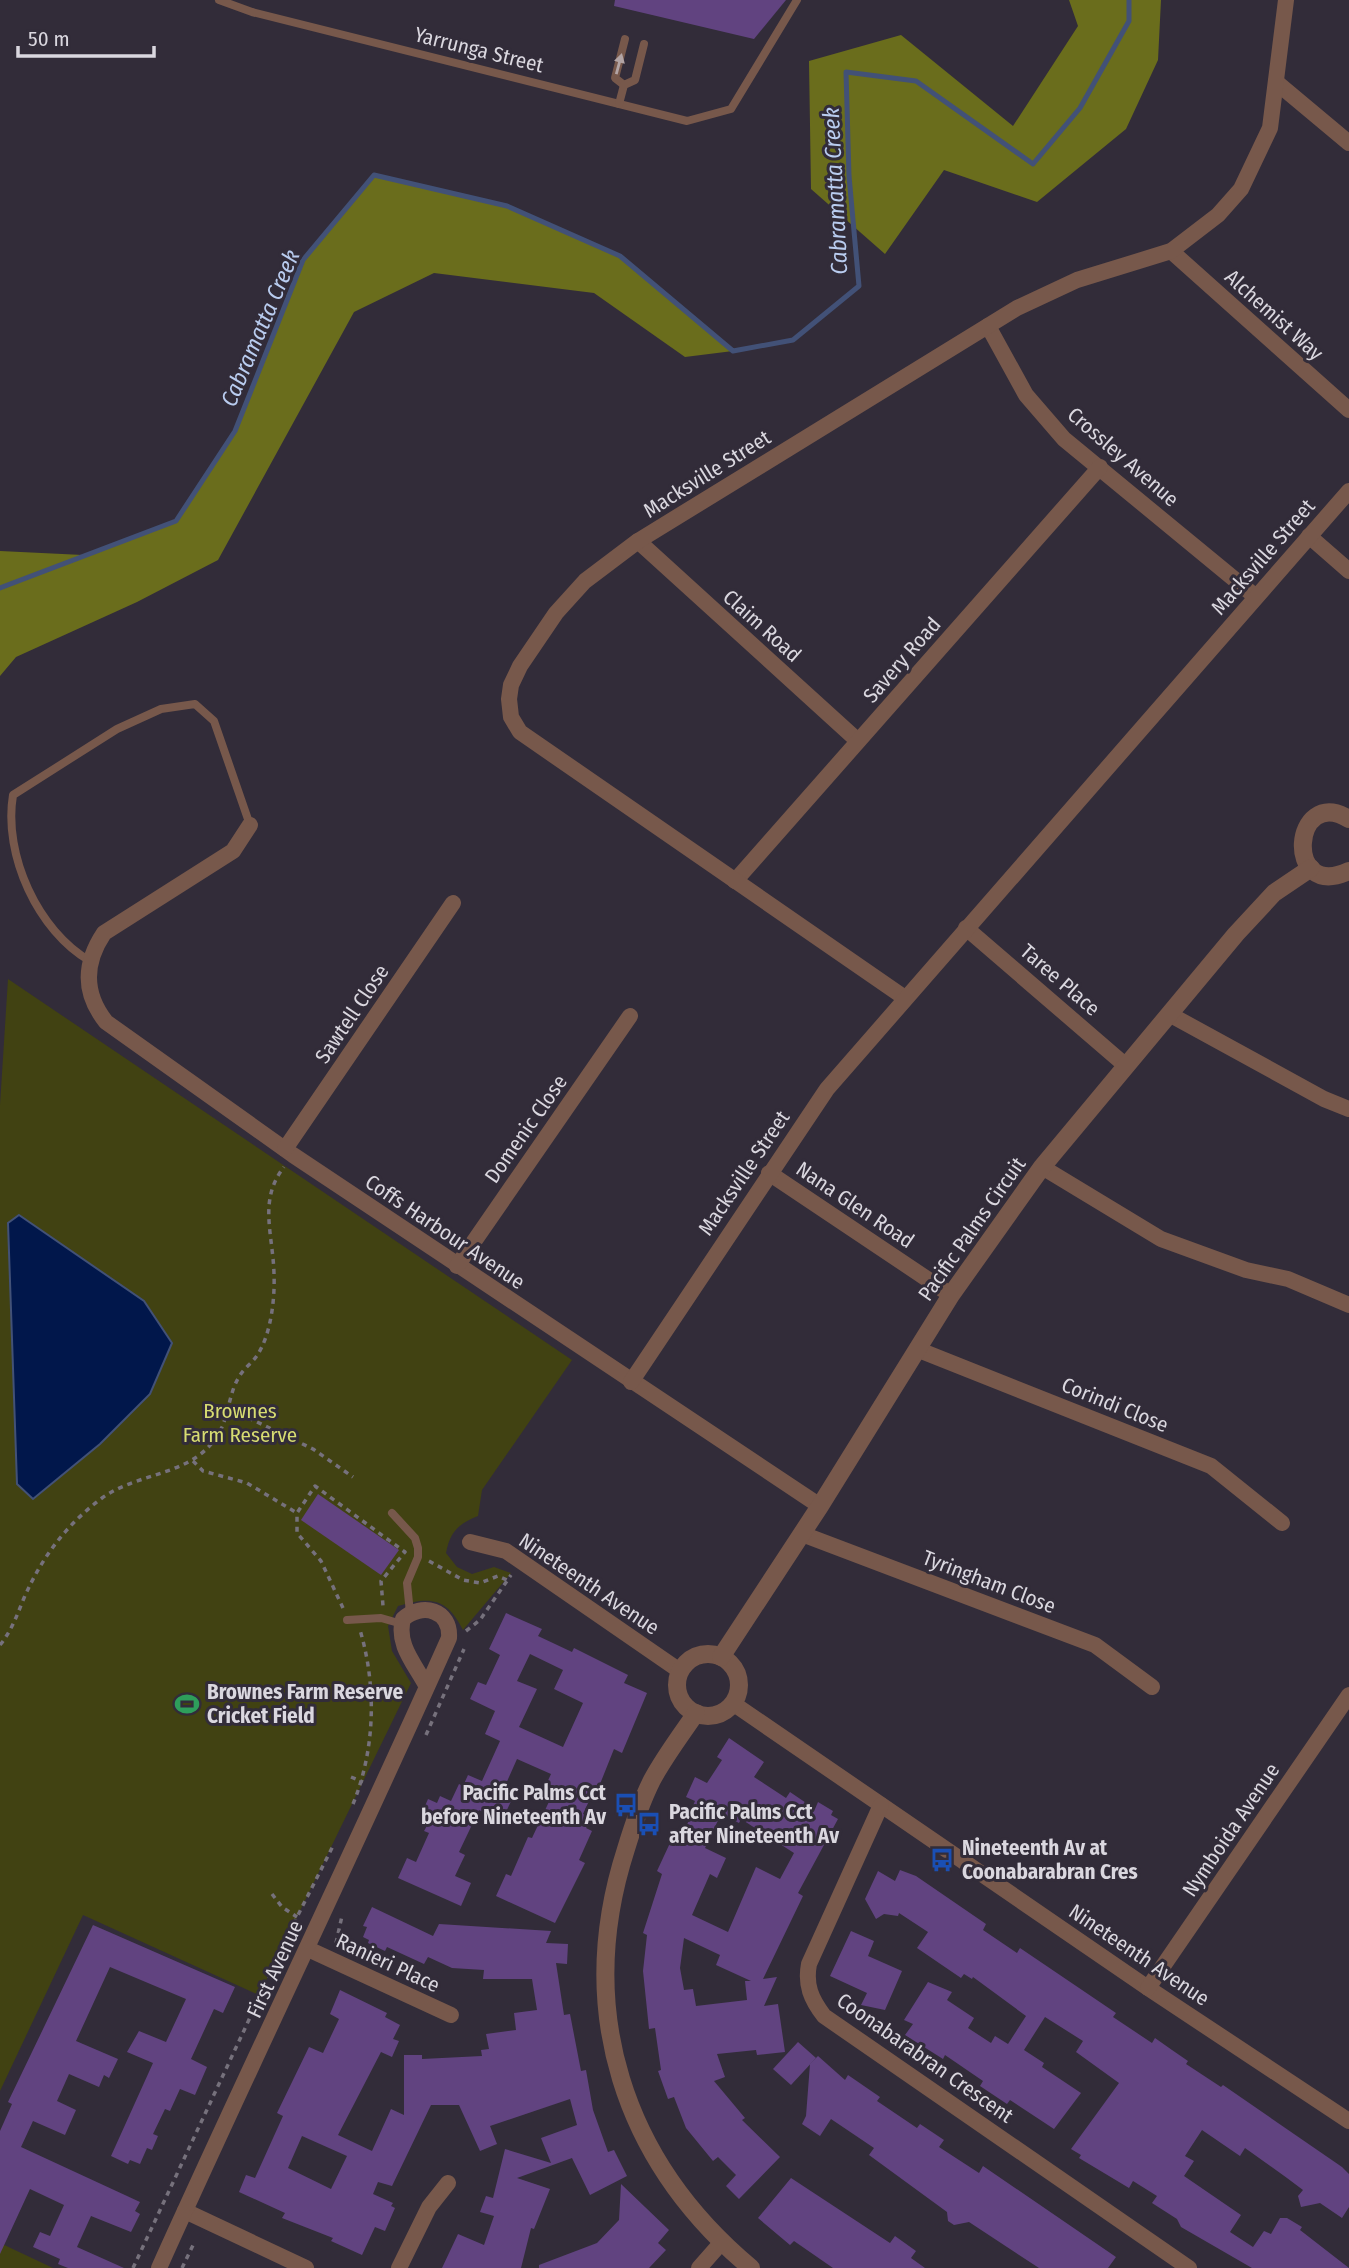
<svg xmlns="http://www.w3.org/2000/svg" width="1349" height="2268" font-family="'Fira Sans Condensed',sans-serif">
<rect width="100%" height="100%" fill="#322c39"/>
<!-- green -->
<g fill="#414212">
<path d="M8 979 572 1360 482 1490 478 1516C458 1524 450 1532 446 1553L457 1567 472 1574 494 1567 511 1573 463 1630C447 1598 431 1596 398 1606L388 1626 392 1651 411 1683 259 1995 83 1915 0 2091V1105Z"/>
<path d="M0 2243 53 2268H0Z"/>
</g>
<!-- forest -->
<g fill="#6a6d1c">
<path d="M1069 0H1161L1158 60 1126 129 1037 202 944 170 885 254 811 189 809 61 901 35 1013 126 1078 26Z"/>
<path d="M374 175 507 206 620 256 733 351 685 357 594 293 434 273 354 312 218 560 137 602 16 657 0 676V551L83 555 176 521 235 431 303 260Z"/>
</g>
<!-- water -->
<path fill="#01174b" stroke="#425177" stroke-width="2" d="M19 1215 144 1301 172 1343 150 1394 100 1444 33 1499 17 1484 8 1223Z"/>
<g fill="none" stroke-linecap="round" stroke-linejoin="round">
<!-- stream -->
<path stroke="#425177" stroke-width="5" d="M0 588 176 521 235 431 303 260 374 175 507 206 620 256 733 351 793 340 859 286 849 176 846 72 916 81 1033 164 1080 108 1129 21V0"/>
</g>
<!-- building -->
<g fill="#614380" fill-rule="evenodd">
<path d="M615 0H786L754 39 614 6Z"/>
<path d="M318 1494 399 1550 381 1575 301 1520Z"/>
<path d="M506 1613 542 1629 538 1636 572 1652 574 1648 628 1675 624 1683 647 1693 622 1753 614 1749 598 1789 595 1788 583 1814 592 1818 586 1828 592 1831 579 1860 585 1863 555 1923 496 1896 506 1874 511 1876 528 1837 532 1838 554 1791 545 1787 551 1774 517 1759 505 1786 516 1790 502 1821 479 1810 459 1852 465 1855 455 1876 471 1883 461 1906 398 1878 407 1858 416 1862 429 1833 424 1831 428 1824 419 1820 428 1799 437 1803 440 1796 451 1801 459 1784 463 1786 468 1775 482 1781 500 1741 485 1734 495 1711 470 1699 478 1682 486 1685 500 1655 489 1649ZM530 1654 563 1670 554 1689 583 1703 563 1747 519 1727 537 1689 517 1681Z"/>
<path d="M729 1738 764 1762 754 1777 786 1798 790 1792 815 1809 818 1802 833 1811 831 1815 838 1819 798 1893 803 1896 763 1979 777 1977 764 2006 778 2004 785 2052 757 2055 756 2050 717 2054 725 2077 714 2081 745 2118 742 2120 780 2157 739 2199 726 2186 736 2175 718 2157 713 2161 686 2128 674 2097 668 2099 658 2071 661 2070 655 2028 649 2029 643 1971 647 1935 643 1933 662 1874 657 1871 670 1843 677 1846 691 1816 689 1815 695 1801 686 1797 695 1777 707 1783 722 1760 717 1757ZM721 1814 739 1823 741 1819 794 1853 780 1879 756 1867 728 1932 692 1915 710 1874 717 1878 726 1858 705 1848ZM684 1938 720 1955 716 1965 751 1981H745L747 2000 696 2006 693 1989 684 1990 680 1968Z"/>
<path d="M900 1870 916 1876 986 1924 983 1930 1017 1953 1020 1948 1116 2013 1113 2017 1152 2043 1155 2038 1172 2050 1188 2061 1186 2064 1221 2087 1223 2085 1342 2167 1349 2174V2207L1342 2218 1320 2203 1301 2207 1298 2196 1303 2190 1287 2178 1245 2148 1240 2156 1202 2130 1185 2156 1194 2161 1184 2176 1241 2215 1230 2232 1253 2247 1264 2231 1271 2234 1280 2218H1287L1302 2227 1300 2230 1349 2268H1252L1181 2227 1177 2219 1152 2203 1157 2196 1133 2181 1129 2188 1079 2158 1081 2155 1071 2149 1119 2083 1076 2052 1083 2041 1045 2017 1024 2050 1044 2063 1042 2067 1081 2093 1054 2129 1010 2100 1007 2104 980 2086 983 2081 945 2055 943 2059 905 2035 913 2024 904 2020 928 1982 952 1992 947 2000 974 2018 968 2028 991 2043 995 2036 1008 2044 1026 2016 973 1977 972 1979 964 1974 961 1978 917 1948 928 1932 899 1913 898 1916 884 1914 876 1919 865 1899 878 1871 895 1881Z"/>
<path d="M372 1907 433 1936 439 1924 551 1931 546 1943 568 1944 567 1964 556 1963 564 2015 570 2014 581 2071 586 2070 593 2110 608 2152 614 2150 627 2176 590 2195 572 2158 517 2178 550 2189 534 2229 531 2228 521 2268H442L458 2234 484 2245 494 2216 480 2212 486 2196 493 2198 505 2149 551 2163 541 2138 577 2125 570 2099 490 2126 497 2144 480 2151 459 2105H431L392 2186 378 2182 373 2194 393 2203 391 2206 395 2208 385 2231 375 2227 362 2255 331 2241 333 2238 282 2218 285 2213 239 2192 246 2175 255 2178 283 2116 277 2113 309 2047 323 2053 339 2019 330 2014 340 1990 387 2013 385 2017 400 2025 393 2039 399 2041 392 2057 381 2052 338 2135 372 2151 391 2109 404 2115V2055H422V2059L482 2056 481 2050 489 2049 486 2034 516 2030 514 2013 537 2010 532 1979H483L484 1970 452 1968 428 1957 424 1964 387 1947 385 1951 368 1943 369 1940 363 1937 367 1927 363 1926ZM302 2136 347 2156 331 2189 288 2168Z"/>
<path d="M93 1925 235 1987 223 2013 214 2009 191 2059 207 2067 195 2095 180 2089 170 2111 165 2109 153 2134 158 2136 152 2150 147 2148 140 2164 130 2160 128 2164 111 2156 153 2063 127 2052 139 2031 166 2042 186 1999 110 1967 76 2041 118 2059 109 2078 104 2075 99 2087 69 2074 57 2101 76 2110 65 2135 33 2121 21 2147 140 2202 135 2211 140 2214 131 2232 91 2216 77 2247 124 2268H68L58 2264 60 2259 33 2247 40 2232 50 2236 64 2205 30 2189 0 2254V2131L12 2104 8 2102Z"/>
<path d="M851 1931 874 1941 868 1956 902 1971 885 2010 861 2005 867 1993 830 1976Z"/>
<path d="M798 2042 816 2058 791 2085 773 2069Z"/>
<path d="M818 2056 845 2080 848 2075 880 2097 877 2101 917 2128 920 2124 944 2140 939 2147 979 2173 983 2166 1116 2257 1108 2268H1039L969 2222 954 2225 948 2221 947 2212 869 2155 874 2148 831 2119 820 2136 802 2124 806 2116 810 2064Z"/>
<path d="M791 2178 890 2243 895 2236 916 2251 911 2258 925 2268H833L794 2241 790 2245 758 2218Z"/>
<path d="M621 2184 669 2230 658 2243 666 2250 649 2268H539V2265L597 2243 619 2220Z"/>
</g>
<g fill="none" stroke-linecap="round" stroke-linejoin="round">
<!-- path -->
<g stroke="#76717c" stroke-width="3.5" stroke-dasharray="5 5" stroke-linecap="butt">
<path d="M230 1409 313 1449 353 1477"/>
<path d="M193 1461 203 1471 247 1483 297 1513"/>
<path d="M429 1561 463 1580 480 1583 498 1576 507 1580"/>
<path d="M343 1608 321 1561 297 1533V1513L315 1486 405 1552 381 1581 383 1606"/>
<path d="M466 1631 480 1620 511 1575"/>
<path d="M0 1645C12 1630 17 1615 24 1598 42 1557 66 1525 102 1498 141 1470 199 1477 222 1427 229 1411 230 1391 239 1377 243 1369 251 1364 256 1357 271 1336 275 1299 274 1274 273 1234 258 1200 284 1167"/>
<path d="M426 1735 464 1649"/>
<path d="M351 1777 363 1782"/>
<path d="M353 1804C375 1750 377 1687 360 1630"/>
<path d="M272 1894 282 1907 297 1917"/>
<path d="M336 1943 342 1916"/>
<path d="M133 2268 297 1917 333 1846"/>
<path d="M182 2268 195 2241"/>
</g>
<!-- service -->
<g stroke="#77584b" stroke-width="8">
<path d="M219 0 252 12 687 121 731 109 797 0"/>
<path d="M624 85 615 78 625 39"/>
<path d="M619 104 624 85 635 80 644 44"/>
<path d="M90 961C38 931 3 855 13 795L117 729 161 709 195 704 214 721 250 825"/>
<path d="M392 1513 415 1538 418 1548V1557L407 1583 410 1613"/>
<path d="M347 1620 381 1618 402 1624"/>
</g>
<!-- minor -->
<g stroke="#77584b" stroke-width="16">
<path d="M1276 82 1349 143"/>
<path d="M1171 251 1349 410"/>
<path d="M988 326 1026 395 1064 439 1256 597"/>
<path d="M1309 536 1349 571"/>
<path d="M638 541 858 741"/>
<path d="M250 825 233 851 104 933C84 963 83 993 106 1022L293 1155 820 1506"/>
<path d="M735 881 1100 467"/>
<path d="M966 928 1125 1065"/>
<path d="M905 998 520 732 511 717 509 699 511 685 520 666 556 613 585 581 638 541 1017 308 1077 280 1171 251 1218 215 1241 189 1270 128 1286 0"/>
<path d="M1169 1014 1324 1099 1349 1109"/>
<path d="M285 1149 453 903"/>
<path d="M1042 1167 1161 1239 1246 1270 1288 1279 1349 1305"/>
<path d="M769 1173 951 1295"/>
<path d="M457 1266 630 1016"/>
<path d="M919 1350 1211 1466 1282 1523"/>
<path d="M631 1382 827 1089 1349 491"/>
<path d="M802 1534 1095 1645 1152 1687"/>
<path d="M470 1542 506 1551 680 1671"/>
<path d="M734 1704 1148 1988 1349 2121"/>
<path d="M881 1805 809 1964C805 1985 811 1999 824 2016L1189 2268"/>
<path d="M308 1949 451 2015"/>
<path d="M1148 1988 1349 1695"/>
<path d="M185 2211 306 2268"/>
<path d="M159 2268C254 2057 355 1849 449 1638 451 1610 422 1602 403 1619 396 1645 415 1664 427 1687"/>
<path d="M399 2268 429 2207 448 2183"/>
<path d="M699 2268 721 2243"/>
</g>
<!-- tertiary -->
<g stroke="#77584b" stroke-width="18">
<path d="M1349 819C1292 784 1283 902 1349 871"/>
<circle cx="708" cy="1685" r="31"/>
<path d="M721 1657 820 1506 951 1295 1042 1167 1236 934 1274 893 1311 868"/>
<path d="M696 1713C681 1735 665 1756 652 1780 641 1802 633 1826 626 1849 574 2010 623 2161 751 2268"/>
</g>
</g>
<!-- one-way arrows -->
<defs><path id="oneway-solid" d="M-6-.8H1V-3.2L6.5 0L1 3.2V.8H-6Z" transform="scale(1.75)"/></defs>
<use fill="#b2a4a4" href="#oneway-solid" transform="translate(619 64) rotate(-75)"/>
<!-- icons -->
<defs>
<g id="stadium-bare" transform="scale(1.89)"><path d="M0-5a6.5 5 0 1 0 0 10a6.5 5 0 1 0 0-10ZM-3.5-1.8h7v3.6h-7Z" fill="#2e9e5b" stroke="#322c39" stroke-width="2.5" paint-order="stroke"/></g>
<g id="bus-bare" transform="scale(1.89)"><path d="M-5-6H5V4H4V6H2V4H-2V6H-4V4H-5ZM-3.5-4V0h7V-4ZM-3.5 1.2v1.5H-2V1.2ZM2 1.2v1.5H3.5V1.2Z" fill="#1a4fb4" stroke="#322c39" stroke-width="2.5" paint-order="stroke"/></g>
</defs>
<g fill-rule="evenodd">
<use href="#stadium-bare" x="187" y="1704"/>
<use href="#bus-bare" x="626" y="1805"/>
<use href="#bus-bare" x="649" y="1824"/>
<use href="#bus-bare" x="942" y="1860"/>
</g>
<g text-anchor="middle" dominant-baseline="central" stroke-width="6" stroke-linejoin="round" paint-order="stroke">
<!-- street labels -->
<g font-size="21" fill="#dad7df" stroke="#322c39">
<text transform="translate(479 50) rotate(14)">Yarrunga Street</text>
<text transform="translate(1274 315) rotate(42)">Alchemist Way</text>
<text transform="translate(1123 457) rotate(41)">Crossley Avenue</text>
<text transform="translate(707 474) rotate(-32)">Macksville Street</text>
<text transform="translate(1263 557) rotate(-49)">Macksville Street</text>
<text transform="translate(762 626) rotate(42)">Claim Road</text>
<text transform="translate(902 660) rotate(-49)">Savery Road</text>
<text transform="translate(1060 980) rotate(41)">Taree Place</text>
<text transform="translate(352 1014) rotate(-56)">Sawtell Close</text>
<text transform="translate(526 1129) rotate(-55)">Domenic Close</text>
<text transform="translate(744 1173) rotate(-56)">Macksville Street</text>
<text transform="translate(855 1205) rotate(34)">Nana Glen Road</text>
<text transform="translate(972 1229) rotate(-55)">Pacific Palms Circuit</text>
<text transform="translate(445 1232) rotate(34)">Coffs Harbour Avenue</text>
<text transform="translate(1115 1405) rotate(22)">Corindi Close</text>
<text transform="translate(989 1582) rotate(21)">Tyringham Close</text>
<text transform="translate(589 1584) rotate(34)">Nineteenth Avenue</text>
<text transform="translate(1231 1830) rotate(-56)">Nymboida Avenue</text>
<text transform="translate(1139 1955) rotate(34)">Nineteenth Avenue</text>
<text transform="translate(388 1963) rotate(25)">Ranieri Place</text>
<text transform="translate(275 1969) rotate(-65)">First Avenue</text>
<text transform="translate(925 2058) rotate(35)">Coonabarabran Crescent</text>
</g>
<!-- park labels -->
<g font-size="21" fill="#d7dc71" stroke="#322c39">
<text x="240" y="1411">Brownes<tspan x="240" dy="24">Farm Reserve</tspan></text>
</g>
<!-- poi labels -->
<g font-size="21" font-weight="bold" fill="#dad7df" stroke="#322c39" text-anchor="start">
<text x="207" y="1692">Brownes Farm Reserve<tspan x="207" dy="24">Cricket Field</tspan></text>
<text x="606" y="1793" text-anchor="end">Pacific Palms Cct<tspan x="606" dy="24">before Nineteenth Av</tspan></text>
<text x="669" y="1812">Pacific Palms Cct<tspan x="669" dy="24">after Nineteenth Av</tspan></text>
<text x="962" y="1848">Nineteenth Av at<tspan x="962" dy="24">Coonabarabran Cres</tspan></text>
</g>
<!-- water labels -->
<g font-size="23" font-style="italic" fill="#b9ccef" stroke="#322c39">
<text transform="translate(835 191) rotate(-93)">Cabramatta Creek</text>
<text transform="translate(260 328) rotate(-67)">Cabramatta Creek</text>
</g>
</g>
<!-- scale -->
<path d="M18 46v10h136v-10" fill="none" stroke="#dad7df" stroke-width="3.5"/>
<text x="28" y="46" font-size="21" fill="#dad7df" stroke="#322c39" stroke-width="5" paint-order="stroke">50 m</text>
</svg>
